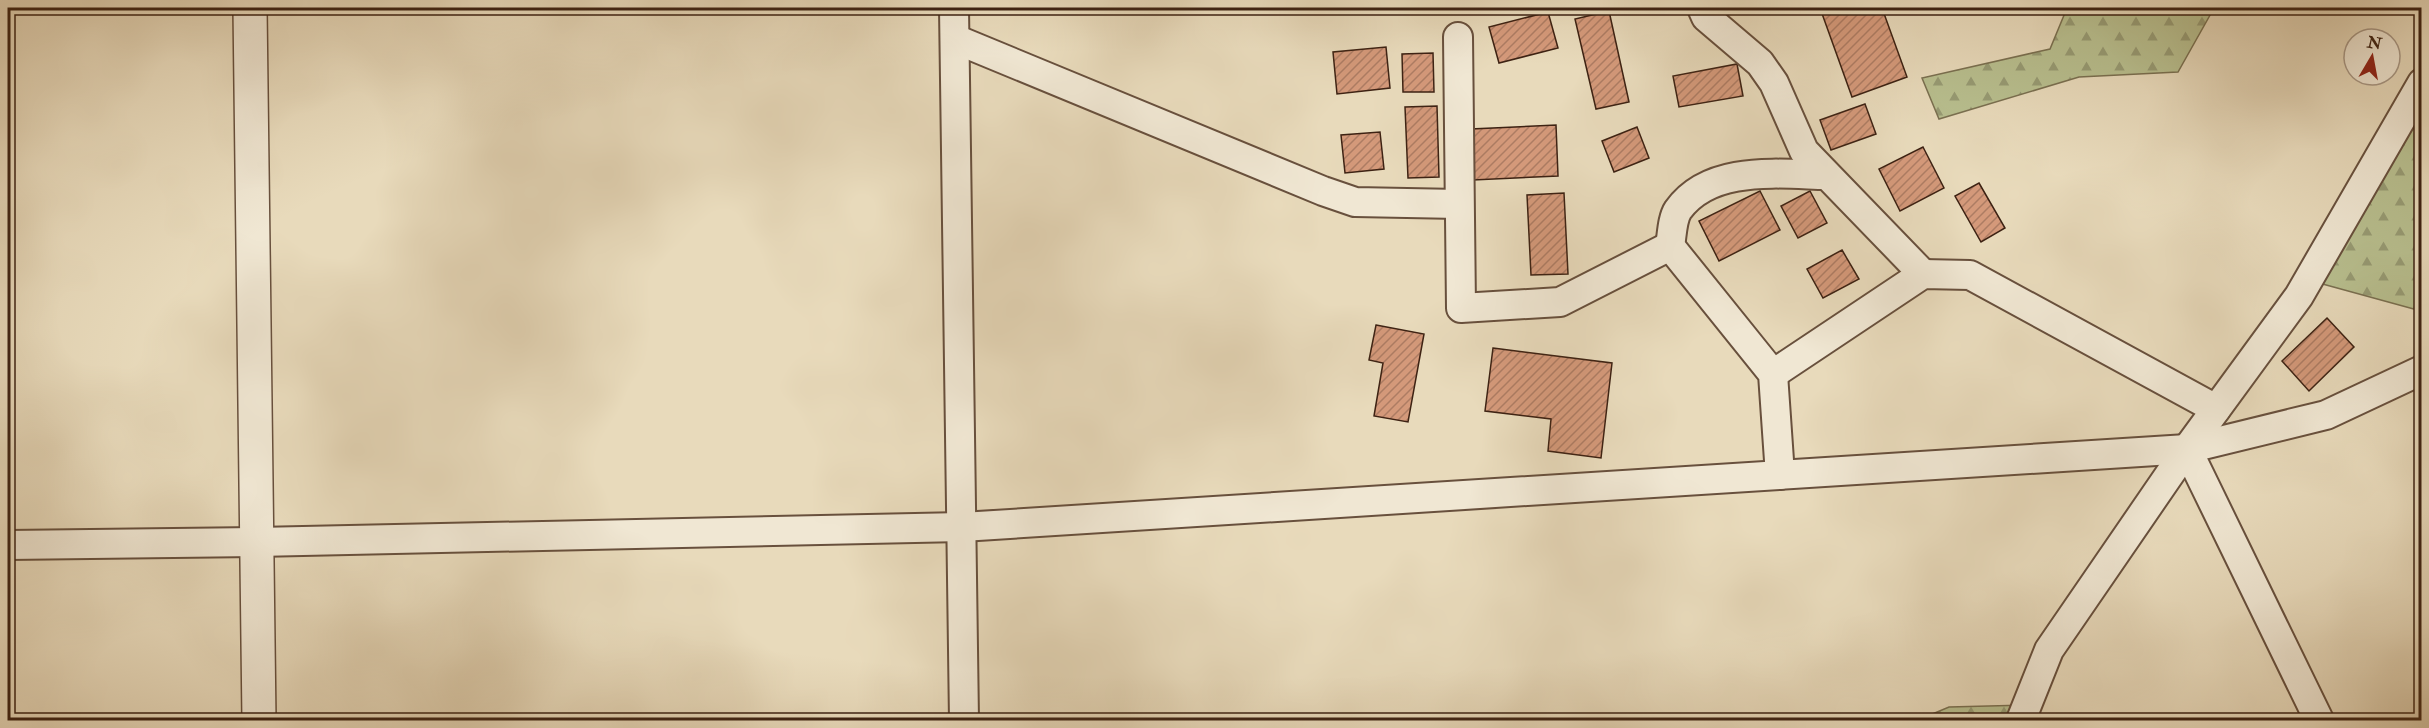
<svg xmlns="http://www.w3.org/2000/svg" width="2429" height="728" font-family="'IM FELL Double Pica',serif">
<defs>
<pattern id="forest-firs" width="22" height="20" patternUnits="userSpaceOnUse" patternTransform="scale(1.5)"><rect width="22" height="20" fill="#b8bf8f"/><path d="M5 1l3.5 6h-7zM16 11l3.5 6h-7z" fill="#979b74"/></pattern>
<pattern id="building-hatch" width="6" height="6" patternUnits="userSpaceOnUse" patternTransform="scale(1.5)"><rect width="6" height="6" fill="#d4997a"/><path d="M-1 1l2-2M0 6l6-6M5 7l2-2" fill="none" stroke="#ad7c63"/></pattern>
</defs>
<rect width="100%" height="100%" fill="#e8dabb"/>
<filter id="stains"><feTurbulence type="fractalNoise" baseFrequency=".00333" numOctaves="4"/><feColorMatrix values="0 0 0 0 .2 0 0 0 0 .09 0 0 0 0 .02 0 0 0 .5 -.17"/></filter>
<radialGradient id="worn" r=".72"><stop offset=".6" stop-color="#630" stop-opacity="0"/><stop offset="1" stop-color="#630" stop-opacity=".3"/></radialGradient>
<!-- forest -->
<g fill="url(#forest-firs)" stroke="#7a7051" stroke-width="1.5">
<path d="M2067 8H2214L2178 72 2079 77 1939 119 1922 78 2050 49Z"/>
<path d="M2421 95V311L2308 280Z"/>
<path d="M2027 705 2016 720H1918L1949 707Z"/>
</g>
<!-- building -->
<g fill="url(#building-hatch)" stroke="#3d2213" stroke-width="1.5">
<path d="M1820 8H1882L1907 77 1852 97Z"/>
<path d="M1609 11 1629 102 1596 109 1575 19Z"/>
<path d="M1548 12 1558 48 1499 63 1489 27Z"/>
<path d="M1386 47 1390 88 1337 94 1333 52Z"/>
<path d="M1433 53 1434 92H1403L1402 54Z"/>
<path d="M1737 64 1743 96 1679 107 1673 76Z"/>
<path d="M1865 104 1876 134 1831 150 1820 120Z"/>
<path d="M1437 106 1439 177 1408 178 1405 107Z"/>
<path d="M1556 125 1558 176 1473 180 1471 129Z"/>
<path d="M1637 127 1649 158 1614 172 1602 141Z"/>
<path d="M1380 132 1384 169 1345 173 1341 135Z"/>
<path d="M1923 147 1944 188 1900 211 1879 169Z"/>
<path d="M1979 183 2005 228 1981 242 1955 196Z"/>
<path d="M1760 191 1780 230 1719 261 1699 221Z"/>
<path d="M1810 191 1827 223 1798 238 1781 206Z"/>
<path d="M1564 193 1568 274 1531 275 1527 195Z"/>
<path d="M1842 250 1859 279 1823 298 1807 269Z"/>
<path d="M2327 318 2354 347 2309 391 2282 361Z"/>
<path d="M1376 325 1424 334 1408 422 1374 416 1383 363 1369 360Z"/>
<path d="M1493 348 1612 363 1601 458 1548 451 1551 419 1485 411Z"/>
</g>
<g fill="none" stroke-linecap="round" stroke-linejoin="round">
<!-- minor casing -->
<g stroke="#68503d" stroke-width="32">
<g id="minor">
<path d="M954 8 964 720"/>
<path d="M1702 8 1706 17 1760 63 1774 83 1804 151 1923 274"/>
<path d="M1458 37 1461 308 1560 302 1670 246 1773 374 1780 475"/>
<path d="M955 39 1323 191 1355 202 1459 204"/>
<path d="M1670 246C1672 236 1672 219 1678 210 1710 165 1778 174 1826 175"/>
<path d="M1773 374 1923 274 1970 275 2216 409"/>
<path d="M2187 449 2319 720"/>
<path d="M8 545 257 542 962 527 2187 449 2326 415 2422 370"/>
<path d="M2021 720 2049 650 2187 449 2299 296 2422 83"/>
</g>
</g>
<!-- tertiary casing -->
<g stroke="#68503d" stroke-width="36">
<path id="tertiary" d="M250 8 259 720"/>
</g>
<!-- minor -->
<use href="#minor" stroke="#f0e7d3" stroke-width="28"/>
<!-- tertiary -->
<use href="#tertiary" stroke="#f0e7d3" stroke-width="33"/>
</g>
<!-- margin -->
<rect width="2429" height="728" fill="none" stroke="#e8dabb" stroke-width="30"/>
<rect x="9" y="9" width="2411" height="710" fill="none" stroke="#3d2213" stroke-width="3"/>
<rect x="15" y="15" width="2399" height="698" fill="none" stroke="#3d2213" stroke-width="1.5"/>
<!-- north arrow -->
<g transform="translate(2372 57) rotate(10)"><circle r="28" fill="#f0e7d3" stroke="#a89886" stroke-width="1.5"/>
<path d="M0-4.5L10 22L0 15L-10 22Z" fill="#8f2418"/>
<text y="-9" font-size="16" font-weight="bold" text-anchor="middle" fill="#3d2213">N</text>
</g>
<rect width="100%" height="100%" filter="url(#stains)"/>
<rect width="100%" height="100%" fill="url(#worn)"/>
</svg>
